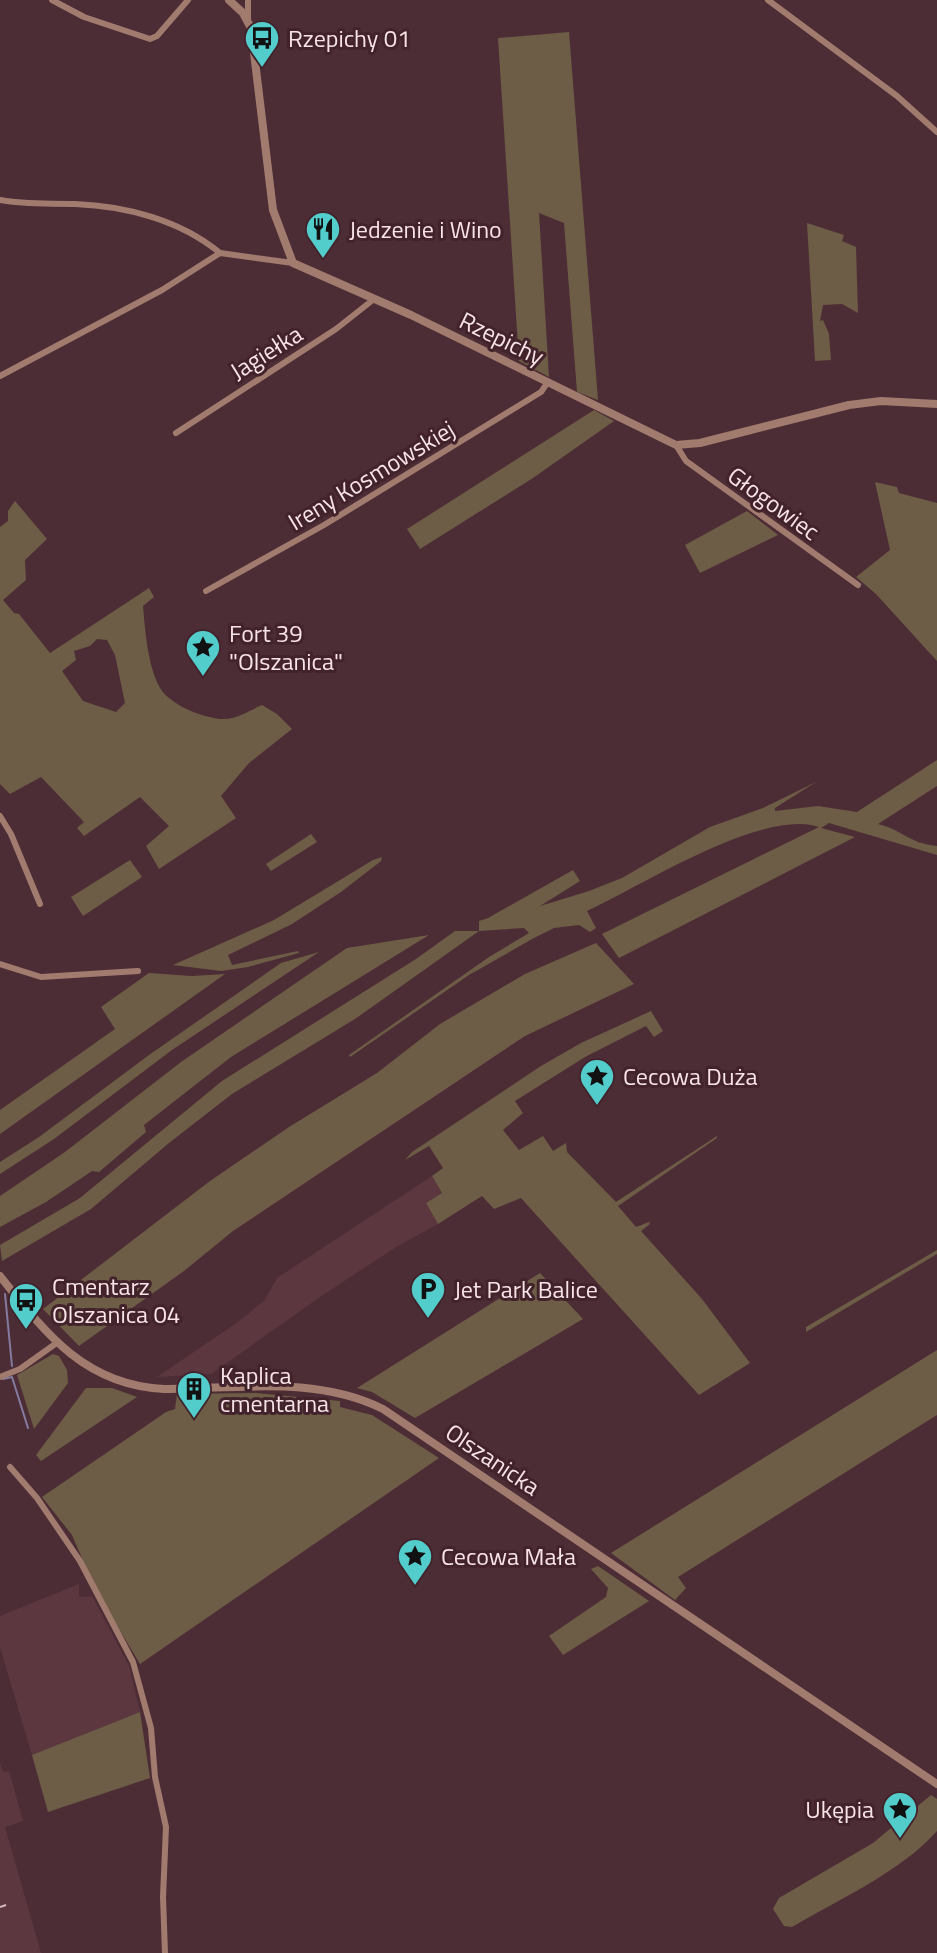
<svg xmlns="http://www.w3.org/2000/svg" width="937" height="1953" font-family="'Titillium Web',sans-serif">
<rect width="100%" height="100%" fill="#4d2d35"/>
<!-- built -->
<g fill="#5d3740">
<path d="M432 1176 442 1193 426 1203 438 1224 396 1247 320 1297 211 1374 157 1377 235 1324 264 1301 277 1278Z"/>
<path d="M79 1584V1597L92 1596 129 1666 140 1712 32 1755 0 1647V1616Z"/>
<path d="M0 1763 3 1772 9 1771 23 1821 5 1827 41 1953H0Z"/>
</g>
<!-- green -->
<g fill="#6d5c46" fill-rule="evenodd">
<path d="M569 32 598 400 577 392 564 223 539 213 549 377 519 361 498 38Z"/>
<path d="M807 223 844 235 842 241 856 247 858 313 842 304 823 305 820 321 823 320 829 334 831 360 815 361Z"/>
<path d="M594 410 614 421 533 478 420 549 407 529Z"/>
<path d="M875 482 897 487 899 493 937 503V661L876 594 856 577 890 550Z"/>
<path d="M15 501 47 539 25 560 26 580 3 600 14 613 19 614 50 653 149 588 154 597 143 606C145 629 148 673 163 692 175 707 208 720 226 719 238 718 251 710 262 705L277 714 292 729 249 763 221 796 236 818 159 869 146 846 169 826 140 797 84 836 77 828 84 822 41 777 10 794 0 784V527L8 521V511ZM97 639 107 640 115 655 125 703 116 712 83 701 62 671 76 660 74 651 90 646Z"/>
<path d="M747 511 778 535 700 573 685 545Z"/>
<path d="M937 760V786L878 824C903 830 908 843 937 846V855L829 823 821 828 855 837 619 958 602 934 819 827C763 808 641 886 587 911L596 928 590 932 579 925 554 928 534 938 469 975 350 1057 349 1055 489 957 529 933 524 928 479 931 355 1019 232 1094 169 1143 91 1209 2 1261 0 1245 80 1198 222 1081 416 959 455 931H479V921L488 918 573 870 580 881 540 906 589 891 622 878 710 827 763 808 816 782 775 808V811L818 806 857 812Z"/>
<path d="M311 834 317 842 271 871 266 864Z"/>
<path d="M382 857 381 861 341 892 292 924 228 955 232 965 298 951 299 953 248 967 221 971 173 965 274 920 373 860Z"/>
<path d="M130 860 142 877 83 916 71 897Z"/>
<path d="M429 935 231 1057 144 1125 146 1132 99 1172 92 1171 46 1202 0 1227V1196L65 1152 181 1062 347 948Z"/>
<path d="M596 943 634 984 525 1036 233 1231 184 1271 79 1346 43 1309 210 1181 289 1127 377 1073 440 1024 525 974Z"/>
<path d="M319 952 172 1050 54 1139 0 1174V1162L39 1137 149 1055 281 963Z"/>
<path d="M149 973 192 976 225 974 0 1134V1110L115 1029 101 1007Z"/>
<path d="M651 1011 663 1031 654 1037 646 1026 585 1057 515 1101 523 1113 503 1130 519 1150 543 1136 553 1151 566 1143 567 1152 616 1202 717 1136V1138L618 1206 636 1227 649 1222 650 1224 641 1231 702 1299 750 1363 699 1395 521 1198 494 1209 482 1196 438 1224 426 1203 442 1193 432 1176 443 1168 429 1146 405 1160 412 1152 541 1066 581 1043Z"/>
<path d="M937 1250V1254L806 1332V1327Z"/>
<path d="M540 1273 583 1319 415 1418 372 1392 357 1388Z"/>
<path d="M937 1350V1415L678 1577 686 1588 675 1600 611 1553Z"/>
<path d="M53 1354 59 1356 67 1370 68 1383 34 1429 17 1375Z"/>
<path d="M86 1388H112L137 1397 41 1461 36 1455Z"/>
<path d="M256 1393 340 1401V1407L372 1415 439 1458 140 1664 95 1589 72 1535 42 1497 166 1412 175 1409 177 1394Z"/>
<path d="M598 1566 649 1601 563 1655 549 1636 606 1597 608 1588 591 1569Z"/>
<path d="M140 1712 150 1778 48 1812 32 1755Z"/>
<path d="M931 1795 937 1799V1831C902 1871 838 1900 792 1927L784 1926 773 1909 779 1898 873 1843Z"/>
</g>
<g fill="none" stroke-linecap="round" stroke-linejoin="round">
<!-- stream -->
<g stroke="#847ba0" stroke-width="2">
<path d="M5 1294 12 1366"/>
<path d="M3 1379 12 1377 28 1428"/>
</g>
<!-- minor -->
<g stroke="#a27b6f" stroke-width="6">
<path d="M52 0 84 17 150 39 157 36 188 0"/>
<path d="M248 0V20"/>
<path d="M768 0 897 96 937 132"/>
<path d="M0 200C25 205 50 203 75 204 126 206 180 220 220 253"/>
<path d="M0 376 162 290 220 253 293 263"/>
<path d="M176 433 336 329 374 299"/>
<path d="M676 445 686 461 858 585"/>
<path d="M206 591 324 525 541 392 548 382"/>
<path d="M0 816 11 834 40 904"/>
<path d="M0 964 41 977 138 971"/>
<path d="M0 1377 20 1369 58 1342"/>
<path d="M10 1467 37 1498 80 1561 133 1662 151 1728 155 1777 166 1827 163 1897 165 1953"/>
</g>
<!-- tertiary -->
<g stroke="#a27b6f" stroke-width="8">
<path d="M229 0 243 13 251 28 273 210 293 263 411 315 676 445 700 443 849 405 881 401 937 404"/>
<path d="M0 1276C46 1334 85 1385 164 1389 237 1389 315 1375 383 1409L937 1784"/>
</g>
<!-- rail -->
<path stroke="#d1babf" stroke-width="2" stroke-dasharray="14 14" stroke-linecap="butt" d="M0 1907 6 1905"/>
</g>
<!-- icons -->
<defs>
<g id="bus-pin" transform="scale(1.8)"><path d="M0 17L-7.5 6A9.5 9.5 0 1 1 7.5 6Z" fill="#52cdcc" stroke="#42232b"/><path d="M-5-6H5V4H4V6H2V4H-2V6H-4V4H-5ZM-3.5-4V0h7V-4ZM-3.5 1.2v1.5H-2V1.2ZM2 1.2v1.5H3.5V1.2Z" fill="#111"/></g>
<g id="restaurant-pin" transform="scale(1.8)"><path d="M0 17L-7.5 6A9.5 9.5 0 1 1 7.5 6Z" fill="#52cdcc" stroke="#42232b"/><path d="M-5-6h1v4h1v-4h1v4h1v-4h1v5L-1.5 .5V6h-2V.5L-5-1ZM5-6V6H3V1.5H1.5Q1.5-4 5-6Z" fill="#111"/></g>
<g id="sight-pin" transform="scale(1.8)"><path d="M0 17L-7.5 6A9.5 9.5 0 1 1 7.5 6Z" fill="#52cdcc" stroke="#42232b"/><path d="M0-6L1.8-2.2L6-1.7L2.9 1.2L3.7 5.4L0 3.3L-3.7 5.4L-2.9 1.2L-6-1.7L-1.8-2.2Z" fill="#111"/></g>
<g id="parking-pin" transform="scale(1.8)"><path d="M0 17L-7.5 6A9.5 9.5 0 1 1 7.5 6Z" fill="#52cdcc" stroke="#42232b"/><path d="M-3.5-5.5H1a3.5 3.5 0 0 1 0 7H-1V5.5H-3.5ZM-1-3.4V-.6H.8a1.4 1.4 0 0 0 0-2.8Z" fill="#111"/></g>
<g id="building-pin" transform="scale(1.8)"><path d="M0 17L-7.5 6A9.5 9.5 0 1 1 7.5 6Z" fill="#52cdcc" stroke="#42232b"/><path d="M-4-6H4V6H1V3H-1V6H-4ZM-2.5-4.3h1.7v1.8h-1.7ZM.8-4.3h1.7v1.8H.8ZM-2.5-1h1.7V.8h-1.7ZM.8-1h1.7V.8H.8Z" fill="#111"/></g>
</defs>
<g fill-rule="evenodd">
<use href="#bus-pin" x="262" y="38"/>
<use href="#restaurant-pin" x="323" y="229"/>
<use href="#sight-pin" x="203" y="647"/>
<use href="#sight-pin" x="597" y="1076"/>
<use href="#parking-pin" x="428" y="1289"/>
<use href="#bus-pin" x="26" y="1300"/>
<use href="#building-pin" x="194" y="1389"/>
<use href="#sight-pin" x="415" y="1556"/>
<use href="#sight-pin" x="900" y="1809"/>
</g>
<g text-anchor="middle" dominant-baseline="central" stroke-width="6" stroke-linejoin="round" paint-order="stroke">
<!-- poi labels -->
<g font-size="24" fill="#f8e3e7" stroke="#42232b" text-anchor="start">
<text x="288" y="38">Rzepichy 01</text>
<text x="349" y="229">Jedzenie i Wino</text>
<text x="229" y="633">Fort 39<tspan x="229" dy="28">"Olszanica"</tspan></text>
<text x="623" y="1076">Cecowa Duża</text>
<text x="52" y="1286">Cmentarz<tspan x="52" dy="28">Olszanica 04</tspan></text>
<text x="454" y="1289">Jet Park Balice</text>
<text x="220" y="1375">Kaplica<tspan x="220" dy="28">cmentarna</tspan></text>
<text x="441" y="1556">Cecowa Mała</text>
<text x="874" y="1809" text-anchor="end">Ukępia</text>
</g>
<!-- street labels -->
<g font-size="24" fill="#f8e3e7" stroke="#42232b">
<text transform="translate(502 338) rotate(26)">Rzepichy</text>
<text transform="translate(266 352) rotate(-32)">Jagiełka</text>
<text transform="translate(371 475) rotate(-31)">Ireny Kosmowskiej</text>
<text transform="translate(774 503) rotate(36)">Głogowiec</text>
<text transform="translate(493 1459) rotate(34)">Olszanicka</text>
</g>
</g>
</svg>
